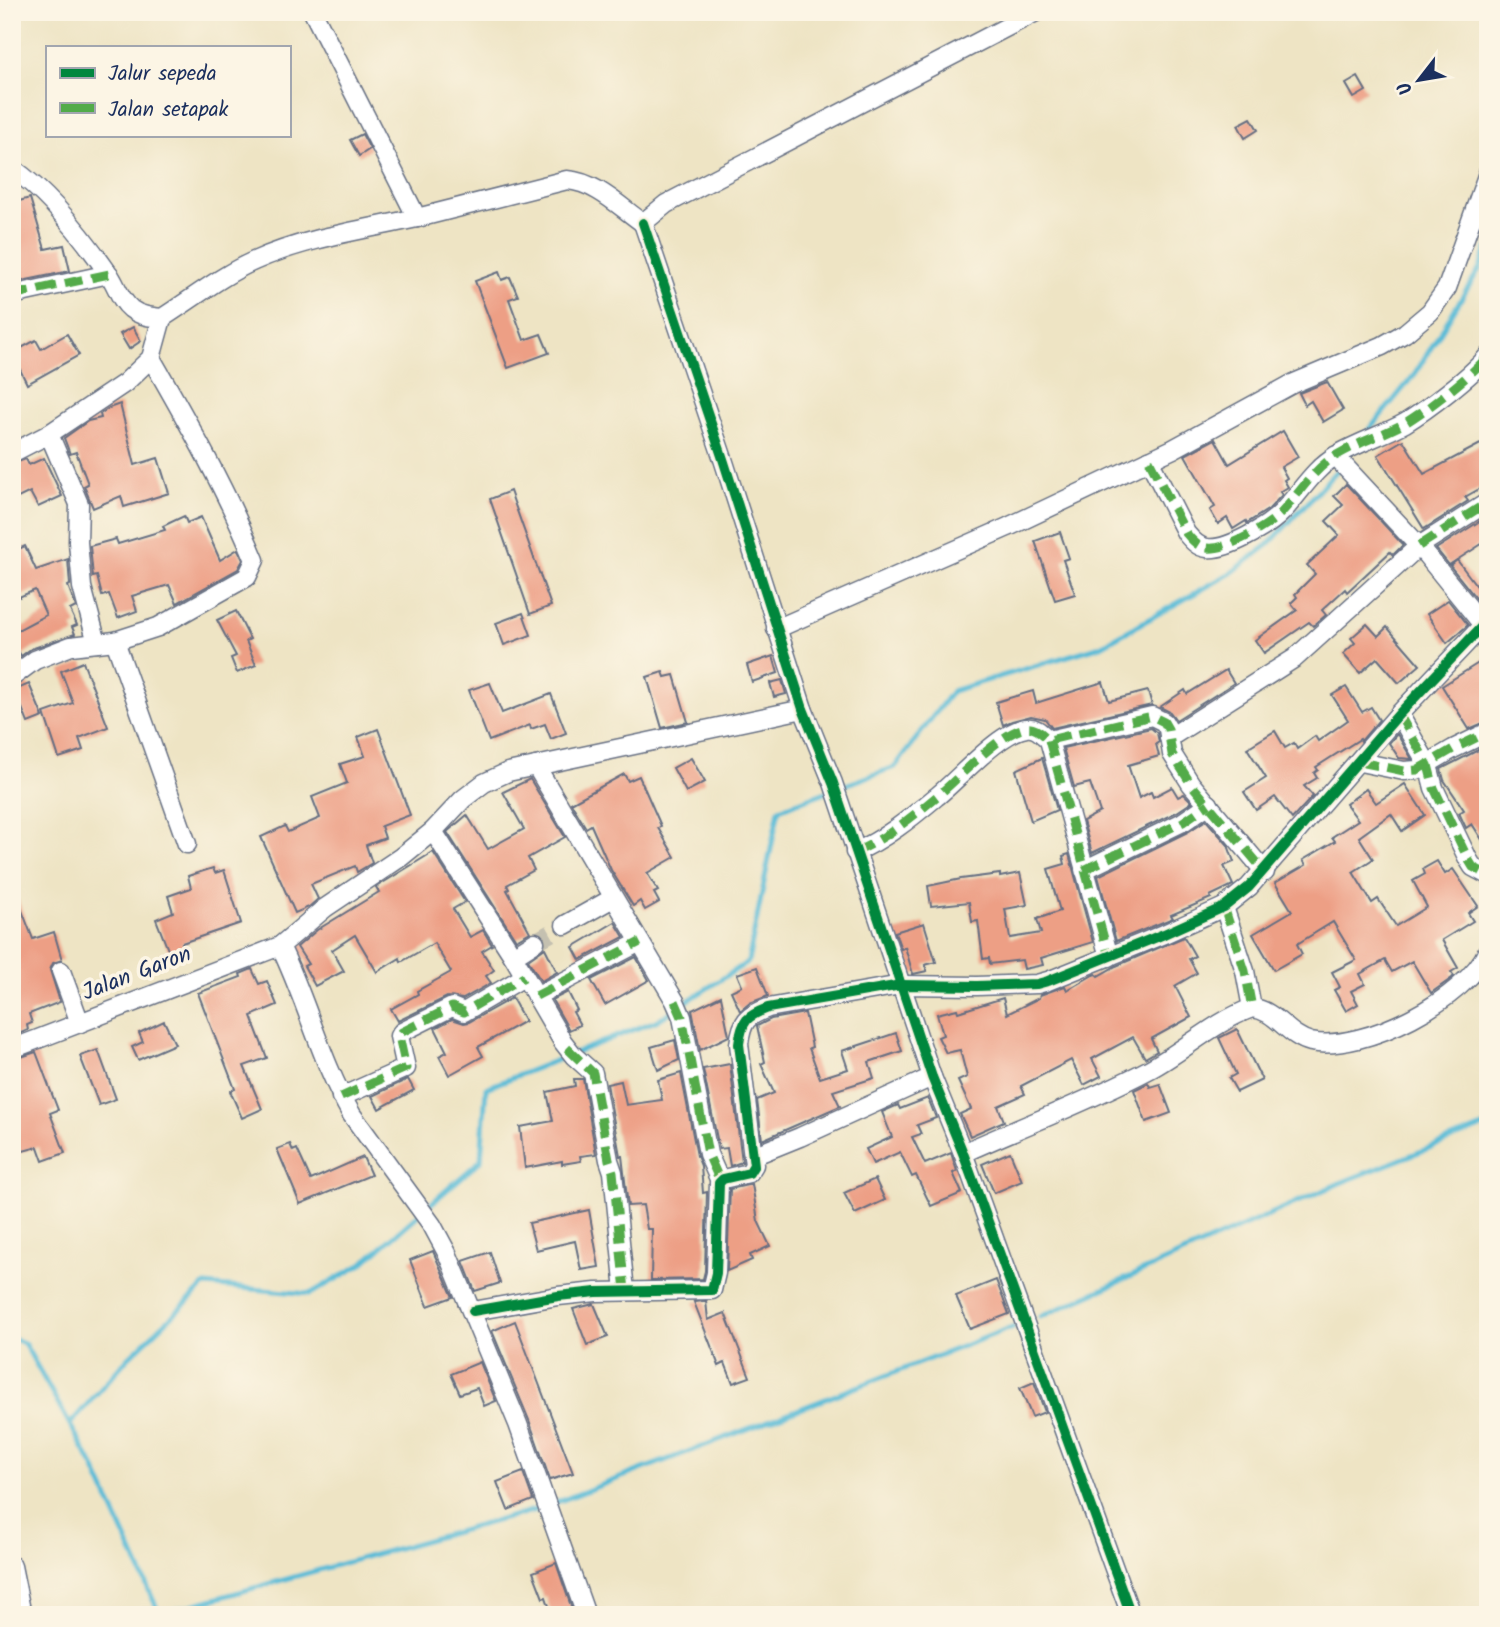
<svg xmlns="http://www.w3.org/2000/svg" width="1500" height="1627" font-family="Kalam,sans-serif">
<rect width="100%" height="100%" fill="#fcf5e5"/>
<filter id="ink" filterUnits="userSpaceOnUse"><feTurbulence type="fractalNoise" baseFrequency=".0143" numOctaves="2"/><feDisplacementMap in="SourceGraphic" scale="14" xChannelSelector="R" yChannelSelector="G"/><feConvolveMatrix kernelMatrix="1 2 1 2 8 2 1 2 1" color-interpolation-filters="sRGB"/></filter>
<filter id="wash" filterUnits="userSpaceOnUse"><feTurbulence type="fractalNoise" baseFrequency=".00686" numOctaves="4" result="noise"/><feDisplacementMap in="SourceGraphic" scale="28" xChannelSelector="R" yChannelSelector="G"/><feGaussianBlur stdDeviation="1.57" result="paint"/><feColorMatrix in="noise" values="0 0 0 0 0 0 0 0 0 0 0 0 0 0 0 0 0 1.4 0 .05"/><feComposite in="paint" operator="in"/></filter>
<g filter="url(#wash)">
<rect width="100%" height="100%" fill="#eee4c4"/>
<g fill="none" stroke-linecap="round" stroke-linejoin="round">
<!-- stream -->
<g stroke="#59bbd7" stroke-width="5">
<path d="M1364 436 1415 374 1480 268 1488 246"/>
<path d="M1040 1317 1340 1183 1488 1125"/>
<path d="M12 1338 24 1343 95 1469 160 1615"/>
<path d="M70 1424 128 1358 205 1285 310 1294 362 1264 481 1160 486 1088 658 1020 748 962 779 809 895 767 952 691 1101 646 1231 573 1268 545 1341 466"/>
<path d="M160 1614 539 1509 1013 1327"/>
</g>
</g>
<g id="blocks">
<!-- building -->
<g fill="#ed9f85">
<path d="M1358 77 1366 91 1354 98 1346 84Z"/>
<path d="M1251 118 1258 130 1245 138 1238 125Z"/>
<path d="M362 134 370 149 359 156 350 140Z"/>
<path d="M30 198 45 249 64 245 70 271 12 283V203Z"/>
<path d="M499 272 502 280 510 277 518 296 509 299 524 340 541 334 549 353 508 368 475 281Z"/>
<path d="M133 327 141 341 129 349 120 334Z"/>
<path d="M67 334 79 355 27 384 12 353 36 340 41 349Z"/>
<path d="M1327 382 1343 410 1323 422 1311 401 1305 405 1299 393Z"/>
<path d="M120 404 135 465 158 458 169 493 124 507 121 496 93 508 84 486 88 484 76 452 70 454 64 438 88 421 101 418 100 414 109 408Z"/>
<path d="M1283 431 1298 457 1281 467 1287 478 1284 480 1288 487 1280 492 1282 495 1269 509 1247 523 1246 521 1233 529 1227 518 1218 524 1210 510 1215 507 1185 455 1215 439 1229 464Z"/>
<path d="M1403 440 1424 474 1488 440V484L1465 497 1468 501 1424 529 1378 455Z"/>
<path d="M44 458 62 496 38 507 30 492 12 501V464L26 459 29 465Z"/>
<path d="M1346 484 1403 545 1393 555 1390 552 1347 592 1345 589 1322 610 1326 615 1313 626 1309 622 1264 653 1255 640 1297 610 1291 603 1297 597 1295 594 1315 574 1307 565 1339 535 1326 521 1343 505 1334 496Z"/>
<path d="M510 491 551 606 530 614 490 499Z"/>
<path d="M184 516 187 523 201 517 220 560 238 549 243 560 238 569 177 603 169 585 132 596 137 611 118 618 109 594 102 596 97 576 93 577 90 546 116 539 118 544 165 530 163 526Z"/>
<path d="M1480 521 1488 533V540L1449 565 1436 549Z"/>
<path d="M1060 532 1069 558 1063 560 1075 594 1055 600 1035 541Z"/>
<path d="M25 546 36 570 68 559 70 585 68 586 76 607 70 610 77 625 72 627 75 634 31 649 21 656 12 640V633L46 615 35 590 12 600V552Z"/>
<path d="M1457 560 1488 601 1483 607 1450 566Z"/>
<path d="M1448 600 1468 625 1447 643 1427 614Z"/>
<path d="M236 611 250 639 246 641 256 665 237 673 231 658 236 656 217 620Z"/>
<path d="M523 613 531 635 504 645 496 623Z"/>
<path d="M1367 624 1378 636 1387 627 1420 665 1399 683 1377 658 1360 673 1343 654 1355 643 1351 638Z"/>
<path d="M773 656 778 673 752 682 747 665Z"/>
<path d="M1488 657V721L1469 729 1442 686Z"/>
<path d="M83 662 108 727 79 738 83 750 59 758 44 713 73 703 61 671Z"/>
<path d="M1226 670 1234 683 1176 720 1170 712 1160 707 1185 690 1187 694Z"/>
<path d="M663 672 665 677 674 675 688 722 662 728 647 677Z"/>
<path d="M782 680 786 694 774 697 770 683Z"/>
<path d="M1103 682 1109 701 1148 691 1152 705 1052 728 1045 719 1031 716 1012 721 1003 725 996 702 1033 691 1036 703Z"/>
<path d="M490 683 502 713 551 694 566 733 551 739 545 724 531 729 530 725 489 741 469 690Z"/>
<path d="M29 684 43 717 28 723 15 690Z"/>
<path d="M1346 687 1362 712 1371 707 1379 720 1361 741 1360 739 1316 767 1318 770 1314 773 1317 778 1304 786 1313 796 1292 819 1275 797 1256 810 1244 792 1266 778 1247 748 1275 731 1285 748 1294 743 1297 749 1315 736 1318 741 1348 720 1332 695Z"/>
<path d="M1151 728 1157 733 1159 742 1156 744 1159 756 1128 765 1139 798 1151 792 1153 797 1172 787 1178 797 1184 794 1192 802 1177 812 1092 853 1083 821 1100 812 1090 783 1074 787 1063 748Z"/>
<path d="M378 729 410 815 381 826 385 838 366 845 372 863 357 872 355 866 311 884 318 899 309 907 295 913 261 837 285 826 288 832 320 818 312 797 347 783 340 764 365 756 358 737Z"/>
<path d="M1397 734 1412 759 1399 758 1389 743Z"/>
<path d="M1488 745V849L1472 824 1466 828 1459 813 1464 810 1444 780 1441 769Z"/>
<path d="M691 758 705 782 686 792 673 768Z"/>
<path d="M1042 758 1057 810 1031 821 1016 770Z"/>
<path d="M624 774 628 781 639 776 661 826 658 828 675 857 647 873 658 891 654 893 659 902 645 910 640 901 633 906 611 870 591 825 586 828 571 803Z"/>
<path d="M530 779 565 837 528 858 534 870 507 885 509 889 507 890 530 932 516 940 447 832 467 815 488 849 524 829 503 792Z"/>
<path d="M1405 784 1425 815 1402 831 1391 814 1359 837 1373 859 1353 872 1372 903 1378 899 1396 926 1427 907 1413 881 1425 874 1423 869 1437 861 1445 874 1453 869 1478 906 1468 913 1473 921 1442 940 1458 968 1451 972 1454 976 1452 978 1431 993 1412 961 1392 972 1385 960 1360 974 1365 984 1351 991 1358 1004 1346 1011 1334 990 1340 987 1332 972 1356 960 1333 922 1297 944 1302 954 1274 970 1253 934 1292 911 1275 883 1306 865 1303 860 1335 841 1332 837 1358 820 1346 804 1366 789 1376 803Z"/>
<path d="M1206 820 1228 845 1234 862 1224 866 1233 885 1210 896 1211 898 1171 915 1173 918 1116 941 1098 876 1188 832Z"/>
<path d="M433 852 465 902 453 909 470 937 483 930 492 945 482 951 494 970 486 976 491 983 463 999 447 997 398 1021 391 1009 418 994 417 991 451 972 434 943 401 962 400 958 377 972 355 935 332 950 344 971 315 986 304 966 308 964 297 947 317 930 379 892 376 887Z"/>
<path d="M1069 854 1093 942 1041 958 1043 965 1024 969 1022 960 990 964 989 958 983 959 978 921 972 922 969 902 931 906 928 886 961 879 1000 874V877L1020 873 1027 905 1005 909 1010 938 1041 933 1037 919 1060 911 1048 869 1065 864 1063 856Z"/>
<path d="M213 868 215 873 224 870 241 923 182 943 184 950 170 955 156 919 173 912 168 896 191 888 188 876Z"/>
<path d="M13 887 33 939 54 932 62 960 53 963 50 970 60 1002 29 1014 32 1023 27 1025 28 1030 12 1037Z"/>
<path d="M615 922 624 937 580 960 573 947Z"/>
<path d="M924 923 936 962 925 965 927 971 913 974 905 947 901 949 895 932Z"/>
<path d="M1184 937 1195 956 1189 959 1197 973 1175 986 1191 1017 1151 1039 1157 1051 1145 1058 1133 1037 1092 1059 1101 1076 1084 1085 1071 1060 1021 1086 1025 1094 998 1106 1004 1121 970 1136 960 1114 971 1109 958 1081 967 1077 960 1050 946 1053 938 1037 943 1035 937 1014 957 1009 958 1012 1003 998 1007 1014 1039 998 1040 995 1065 986 1067 990 1093 975 1096 974 1098 976 1116 966Z"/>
<path d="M545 948 557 972 541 981 528 960Z"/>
<path d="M636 957 649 980 605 1005 591 980Z"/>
<path d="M757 967 768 996 750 1003 740 1011 731 991 742 986 737 974Z"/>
<path d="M252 969 259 984 267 981 277 1005 251 1016 267 1058 244 1066 262 1109 242 1118 230 1091 235 1089 198 993 241 977 240 974Z"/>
<path d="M568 992 577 1010 573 1012 580 1025 569 1030 552 1000Z"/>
<path d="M721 996 729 1036 700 1050 692 1010Z"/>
<path d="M512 998 525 1021 478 1047 483 1056 449 1075 439 1056 447 1052 435 1028 452 1019 464 1023 469 1022Z"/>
<path d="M805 1013 812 1047 809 1048 820 1078 848 1069 842 1051 896 1033 902 1051 869 1062 874 1078 833 1091 840 1106 762 1140 757 1100 774 1093 761 1064 765 1062 757 1026 771 1019Z"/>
<path d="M164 1021 175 1044 138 1060 132 1047 143 1042 139 1033Z"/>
<path d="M1237 1029 1262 1080 1237 1092 1229 1078 1236 1074 1219 1038Z"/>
<path d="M675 1040 679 1060 658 1070 651 1047Z"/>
<path d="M98 1050 116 1099 99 1105 80 1056Z"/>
<path d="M36 1052 58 1110 50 1113 65 1153 43 1161 38 1147 12 1154V1060Z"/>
<path d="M730 1064 742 1162 730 1166 727 1148 719 1149 703 1069Z"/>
<path d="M681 1073 697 1156 701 1166 703 1193 707 1192 705 1271 703 1279 651 1280 652 1229H647L643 1205 628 1206 622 1156H620L607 1084 621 1081 626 1105 662 1100 658 1080Z"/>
<path d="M408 1079 414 1090 379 1109 372 1096Z"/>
<path d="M574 1079H583L596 1154 580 1156 581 1161 562 1164V1161L525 1168 520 1127 553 1121 547 1092 575 1086Z"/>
<path d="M1148 1083 1150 1087 1160 1084 1171 1113 1146 1122 1134 1090Z"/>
<path d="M928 1098 936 1118 917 1125 921 1134 912 1137 925 1164 951 1153 957 1171 953 1173 962 1193 931 1206 916 1175 912 1177 900 1152 873 1164 866 1149 892 1137 882 1112 898 1105 900 1109Z"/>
<path d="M290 1144 293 1151 297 1149 311 1180 363 1157 371 1175 300 1204 277 1149Z"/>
<path d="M1010 1152 1022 1181 994 1193 982 1164Z"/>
<path d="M875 1179 885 1200 855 1214 844 1193Z"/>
<path d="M752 1184 758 1221 770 1246 750 1255 752 1260 727 1271 730 1189Z"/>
<path d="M589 1210 599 1267 581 1270 575 1241 536 1250 529 1223Z"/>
<path d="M433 1251 453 1297 428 1306 410 1260Z"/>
<path d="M490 1252 500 1283 475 1291 463 1261Z"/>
<path d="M996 1280 1009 1314 970 1329 956 1296Z"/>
<path d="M706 1301 708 1320 725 1313 750 1377 733 1383 725 1363 719 1366 694 1302Z"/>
<path d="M594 1304 608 1337 587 1345 573 1309Z"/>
<path d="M515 1321 573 1473 550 1480 529 1420 492 1331Z"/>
<path d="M480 1362 496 1401 484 1406 477 1388 460 1394 451 1374Z"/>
<path d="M1034 1382 1045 1412 1032 1417 1020 1388Z"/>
<path d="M523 1472 533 1500 508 1510 497 1482Z"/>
<path d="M556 1563 574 1615H552L546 1597 543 1598 533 1572Z"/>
</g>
</g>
</g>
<g filter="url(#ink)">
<use href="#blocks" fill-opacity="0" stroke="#656e82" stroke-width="2"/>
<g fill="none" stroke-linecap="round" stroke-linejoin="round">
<!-- minor-tunnel -->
<path stroke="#c4c0b0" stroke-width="18" stroke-dasharray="18 9" stroke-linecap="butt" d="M535 942 565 925"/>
<!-- minor casing -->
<g stroke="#656e82" stroke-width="21">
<g id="minor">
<path d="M313 12 417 218 567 180C596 182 620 207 643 223"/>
<path d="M12 168C48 193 83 237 108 273 117 285 119 299 131 309 140 316 151 317 162 318 192 299 222 275 254 261 305 238 363 230 417 218"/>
<path d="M643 223 723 459 803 709 833 783 932 1077 963 1153 1131 1615"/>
<path d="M643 223 666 204 1036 12"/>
<path d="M12 295 109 274"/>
<path d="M49 434 79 504 78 542 82 587 97 643"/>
<path d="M12 453 49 434 125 383 151 358 162 318"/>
<path d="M1335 456 1419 546 1483 625"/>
<path d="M1149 460 1186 533C1191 539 1197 547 1207 548 1226 551 1269 526 1282 512 1300 493 1314 468 1337 455 1359 442 1383 435 1405 423 1428 409 1471 376 1488 356"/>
<path d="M776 629 1008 527 1173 449 1292 384 1382 346 1405 333 1430 312 1447 288 1488 173"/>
<path d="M115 641 187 844"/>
<path d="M12 677 35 660 71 646 115 641 158 627 247 577 255 560C226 490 189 424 151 358"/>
<path d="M1399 714 1428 765 1434 788 1468 859 1473 867 1488 875"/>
<path d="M1169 738 1295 658 1419 546 1488 502"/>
<path d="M1049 740 1109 957"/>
<path d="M1360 762 1404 771 1417 770 1453 749 1488 732"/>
<path d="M536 766 675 1001 682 1017 708 1154 720 1181"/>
<path d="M433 831 513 956 563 1042 574 1056 593 1073 609 1160 613 1172 625 1291"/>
<path d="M855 852C884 840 912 817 936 797 959 779 999 732 1026 728 1036 726 1042 734 1049 740L1152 716 1164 722 1168 729 1172 754 1191 784 1265 872"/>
<path d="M1084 870 1183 822 1209 804"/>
<path d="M1224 907 1245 971 1252 1008"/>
<path d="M565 925 613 898"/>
<path d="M280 946C307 1001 321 1062 352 1115L432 1225 447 1253 518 1424 586 1615"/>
<path d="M513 956 535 942"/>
<path d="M61 971 80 1023"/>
<path d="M536 996 640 942"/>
<path d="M12 1049 280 946 325 908 401 857 433 831 463 799 484 783 508 772 536 766 803 709"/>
<path d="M341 1097 406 1068 399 1036 402 1032 452 1007 464 1012 524 977"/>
<path d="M963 1153C1025 1125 1090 1101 1150 1069 1185 1050 1214 1022 1252 1008 1276 1010 1287 1036 1311 1042 1363 1053 1468 998 1488 950"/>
<path d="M753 1156 800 1137 932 1077"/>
<path d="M473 1311 558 1296 596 1292 712 1290 716 1273 719 1183 723 1179 749 1173 754 1165 739 1044C742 1020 747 1016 768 1008L901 985 977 986 1037 984 1048 981 1164 934 1224 907 1249 887 1399 714 1488 620"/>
<path d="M12 1566 22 1615"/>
</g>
</g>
<!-- minor -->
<use href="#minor" stroke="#fff" stroke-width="18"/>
<!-- quiet -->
<g stroke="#52ab49" stroke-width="9" stroke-dasharray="18 9" stroke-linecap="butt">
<path d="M12 295 109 274"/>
<path d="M1149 460 1186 533C1191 539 1197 547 1207 548 1226 551 1269 526 1282 512 1300 493 1314 468 1337 455 1359 442 1383 435 1405 423 1428 409 1471 376 1488 356"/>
<path d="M1419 546 1488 502"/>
<path d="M1399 714 1428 765 1434 788 1468 859 1473 867 1488 875"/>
<path d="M1049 740 1109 957"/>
<path d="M1360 762 1404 771 1417 770 1453 749 1488 732"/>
<path d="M855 852C884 840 912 817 936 797 959 779 999 732 1026 728 1036 726 1042 734 1049 740L1152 716 1164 722 1168 729 1172 754 1191 784 1265 872"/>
<path d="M1084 870 1183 822 1209 804"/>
<path d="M1224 907 1245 971 1252 1008"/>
<path d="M536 996 640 942"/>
<path d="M675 1001 682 1017 708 1154 720 1181"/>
<path d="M567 1048 593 1073 609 1160 613 1172 625 1291"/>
<path d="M341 1097 406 1068 399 1036 402 1032 452 1007 464 1012 524 977"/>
</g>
<!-- cycleway casing -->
<g stroke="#fcf5e5" stroke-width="15">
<g id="cycleway">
<path d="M643 223 723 459 803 709 833 783 932 1077 963 1153 1131 1615"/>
<path d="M473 1311 558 1296 596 1292 712 1290 716 1273 719 1183 723 1179 749 1173 754 1165 739 1044C742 1020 747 1016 768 1008L901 985 977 986 1037 984 1048 981 1164 934 1224 907 1249 887 1399 714 1488 620"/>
</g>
</g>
<!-- cycleway -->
<use href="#cycleway" stroke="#00873e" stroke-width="10"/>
</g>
</g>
<g text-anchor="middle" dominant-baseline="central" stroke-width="7" stroke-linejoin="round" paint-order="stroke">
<!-- street labels -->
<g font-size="23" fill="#1b2f5e" stroke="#fcf5e5">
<text transform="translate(137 974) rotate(-21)">Jalan Garon</text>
</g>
</g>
<!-- margin -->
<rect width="1500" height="1627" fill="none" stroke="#fcf5e5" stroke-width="42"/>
<!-- legend -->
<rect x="46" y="46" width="245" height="91" fill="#fcf5e5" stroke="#a2a6af" stroke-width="2"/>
<rect x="60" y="68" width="35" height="10" fill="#00873e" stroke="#a2a6af" stroke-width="2"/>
<text x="108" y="80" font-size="21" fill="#1b2f5e">Jalur sepeda</text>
<rect x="60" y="103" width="35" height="10" fill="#52ab49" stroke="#a2a6af" stroke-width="2"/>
<text x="108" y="116" font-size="21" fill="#1b2f5e">Jalan setapak</text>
<!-- north arrow -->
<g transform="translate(1419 80) rotate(239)" stroke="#fcf5e5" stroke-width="5" paint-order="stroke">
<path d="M0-5L12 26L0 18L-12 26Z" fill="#1b2f5e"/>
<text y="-10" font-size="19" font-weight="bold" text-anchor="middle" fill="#1b2f5e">U</text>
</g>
</svg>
